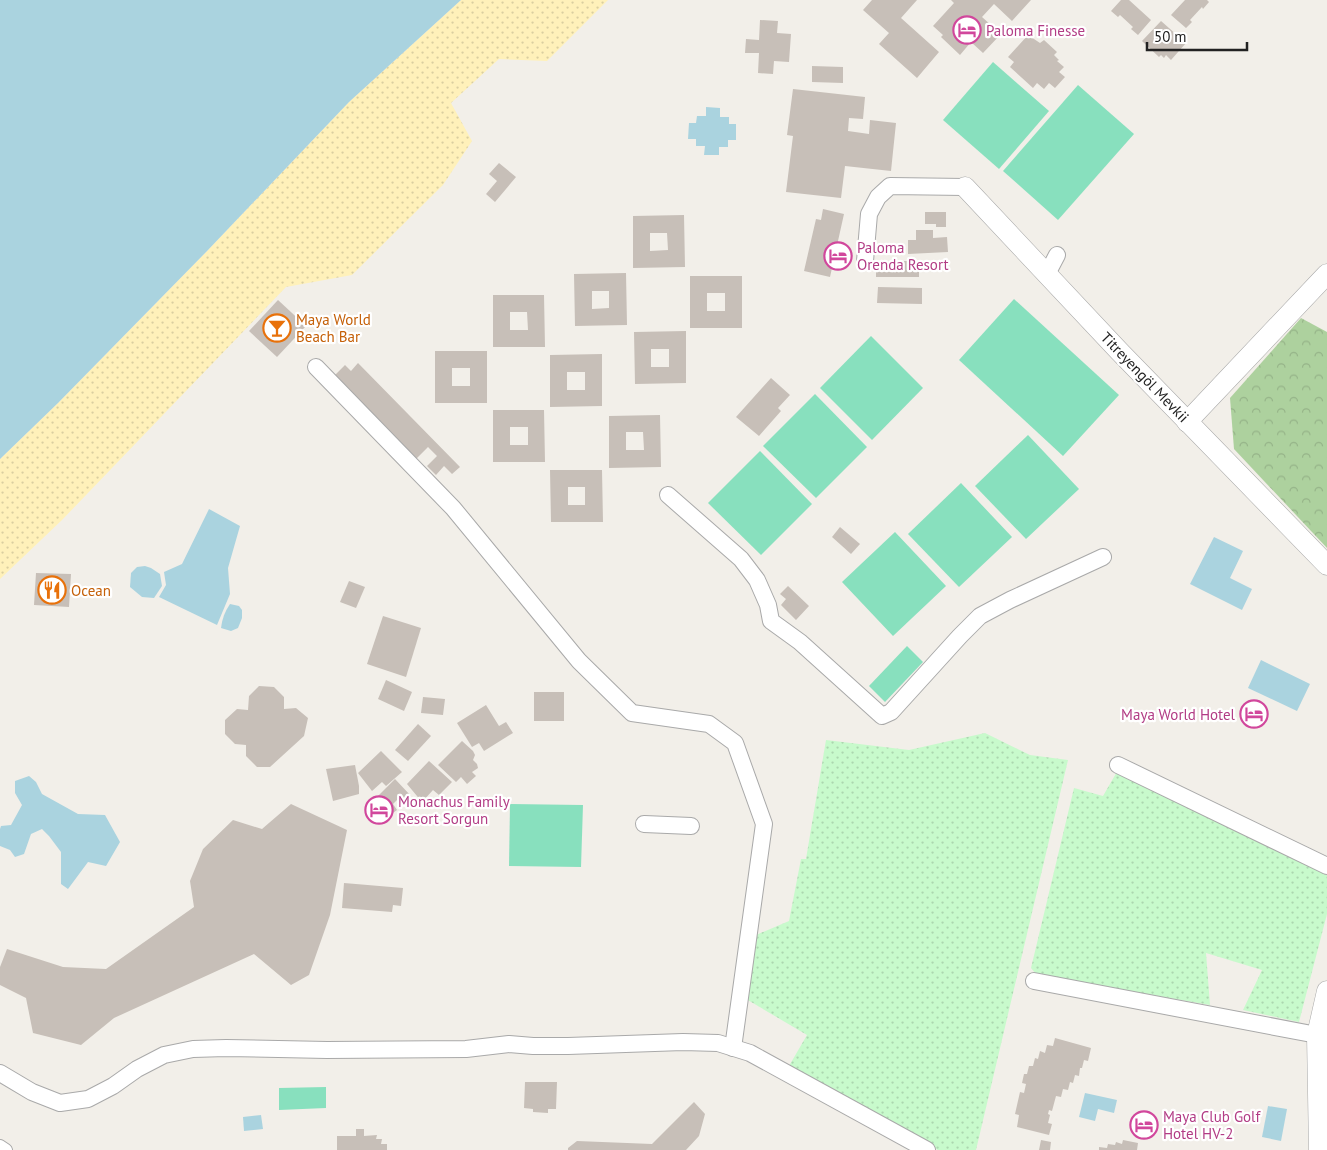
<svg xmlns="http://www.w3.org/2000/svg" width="1327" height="1150" font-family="'PT Sans',sans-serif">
<defs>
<pattern id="forest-crowns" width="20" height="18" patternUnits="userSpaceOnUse" patternTransform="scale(1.25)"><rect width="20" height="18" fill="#add19e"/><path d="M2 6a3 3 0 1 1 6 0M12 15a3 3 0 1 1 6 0" fill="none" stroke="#95b388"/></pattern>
<pattern id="sand-dots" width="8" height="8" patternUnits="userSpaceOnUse" patternTransform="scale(1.25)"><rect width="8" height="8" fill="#fff1ba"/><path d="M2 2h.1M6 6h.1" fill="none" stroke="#dacea0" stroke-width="1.8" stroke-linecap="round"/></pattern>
<pattern id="park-dots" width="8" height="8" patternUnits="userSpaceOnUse" patternTransform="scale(1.25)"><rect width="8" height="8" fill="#c8facc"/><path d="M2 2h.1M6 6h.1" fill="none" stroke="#acd6af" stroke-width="1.8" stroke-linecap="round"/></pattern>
</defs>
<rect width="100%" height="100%" fill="#f2efe9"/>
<!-- forest -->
<path fill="url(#forest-crowns)" d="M1301 318 1327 332V548L1234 449 1230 398Z"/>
<!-- sand -->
<path fill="url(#sand-dots)" d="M461 0H608L547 61 499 59 451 103 472 141 443 185 352 275 286 287 62 520 0 579V459L58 403 208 250 349 102Z"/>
<!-- park -->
<g fill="url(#park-dots)">
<path d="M985 733 1030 755 1068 760 976 1150H938L789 1066 807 1035 746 999 756 935 789 921 801 859H806L826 740 909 750Z"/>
<path d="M1118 770 1327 875V914L1299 1022 1243 1010 1262 970 1206 953 1210 1005 1037 975 1031 968 1074 788 1103 796Z"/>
</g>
<!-- pitch -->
<g fill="#88e0be">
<path d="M993 62 1049 111 999 169 943 120Z"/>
<path d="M1078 85 1134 134 1058 220 1003 171Z"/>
<path d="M1014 299 1119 395 1063 456 959 360Z"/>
<path d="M871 336 923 388 872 440 820 388Z"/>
<path d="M815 394 867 447 816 498 763 446Z"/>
<path d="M1028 435 1079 489 1026 539 975 486Z"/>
<path d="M760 451 812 504 761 555 708 503Z"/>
<path d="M961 483 1012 537 959 587 908 534Z"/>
<path d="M895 532 946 586 893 636 842 582Z"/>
<path d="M907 646 923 662 885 702 869 686Z"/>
<path d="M510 804 583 805 581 867 509 866Z"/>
<path d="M326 1087V1108L279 1110V1088Z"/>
</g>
<!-- water -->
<g fill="#aad3df">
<path d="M0 0H461L349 102 208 250 58 403 0 459Z"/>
<path d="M706 107 720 108V117H729V124H736V140H728V147H719V155H704L705 146H696V139H688L689 123H696L697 116H706Z"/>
<path d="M209 509 240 526 228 568 230 594 217 625 159 597 166 585 164 572 182 564Z"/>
<path d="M1214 537 1243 551 1230 578 1252 589 1242 610 1190 584Z"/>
<path d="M145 566 151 568 160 574 162 586 154 598 142 597 130 587 131 573 137 567Z"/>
<path d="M230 604 239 606 242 610V618L238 628 231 631 221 628C222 619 225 611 230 604Z"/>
<path d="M1261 660 1310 684 1297 711 1248 688Z"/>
<path d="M29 776 36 782 42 794 78 814 105 815 120 842 106 866 88 862 68 889 61 884V852L49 836 42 829 31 834 24 854 15 857 10 850 0 846V829L1 826 11 825 22 805 15 793V781Z"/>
<path d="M1085 1093 1117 1100 1114 1113 1098 1109 1095 1121 1079 1117Z"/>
<path d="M1268 1106 1287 1109 1281 1141 1262 1137Z"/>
<path d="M261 1115 263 1129 244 1131 243 1117Z"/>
</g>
<!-- building -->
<g fill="#c7bfb8" fill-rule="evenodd">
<path d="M872 0H917L901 18 939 52 917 78 879 44 889 33 863 10Z"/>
<path d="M951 0H1031L1012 21 994 4 982 17 1001 34 983 53 971 42 960 55 941 37 943 35 933 26 954 3Z"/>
<path d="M1121 0H1129L1151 20 1138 35 1131 29 1133 27 1120 15 1118 17 1111 11Z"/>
<path d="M1185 0H1207L1209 2 1203 9 1202 7 1190 20 1192 22 1186 28 1171 15Z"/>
<path d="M760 20 778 21 777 33 791 34 789 62 774 61 773 74 758 73 759 53H745L746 39 759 40Z"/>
<path d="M1161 21 1186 43 1171 60 1166 55 1164 58 1161 55 1159 57 1142 41Z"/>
<path d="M1028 35 1040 43 1044 40 1057 52 1054 55 1059 60 1057 61 1064 67 1059 72 1065 77 1055 88 1049 83 1044 89 1037 83 1033 88 1010 67 1014 62 1008 57Z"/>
<path d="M812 66 843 67V83L812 82Z"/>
<path d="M793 89 865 97 863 119 849 118 848 131 869 134 870 120 896 123 891 171 845 166 841 198 786 192 793 136 787 135Z"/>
<path d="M499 163 516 177 495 202 486 194 497 181 489 174Z"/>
<path d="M823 209 844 214 830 277 804 271 816 219 821 220Z"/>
<path d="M925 212H946V227H936V224H925Z"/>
<path d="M684 215 685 267 633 268V216ZM650 233H667L668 250 650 251Z"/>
<path d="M916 230H933V238L947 237 948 252 908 254V240H916Z"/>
<rect x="876" y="261" width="43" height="16"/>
<path d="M626 273 627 325 575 326 574 274ZM592 291H609V308L592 309Z"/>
<path d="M690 276H742V328H690ZM707 293H725V311H707Z"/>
<path d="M878 287 922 288V304L877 303Z"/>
<path d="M493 295H544L545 347H493ZM510 312H527L528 330H510Z"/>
<path d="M278 300 306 326 277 357 249 331Z"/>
<path d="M686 331V383L635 384 634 332ZM651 349H669V367H651Z"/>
<path d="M435 351H487V403H435ZM452 368H470V386H452Z"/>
<path d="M602 354V406L550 407V355ZM567 372H585V390H567Z"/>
<path d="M358 363 460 467 452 474 444 466 436 475 427 466 437 456 428 447 416 459 334 376 345 365 351 371Z"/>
<path d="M771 378 790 395 778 408 781 411 759 436 736 417Z"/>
<path d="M493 410H544L545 462H493ZM510 427H528V445H510Z"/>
<path d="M660 415 661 467 609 468V416ZM626 432H643L644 450H626Z"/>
<path d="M550 470H602L603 522H551ZM568 487H585V505H568Z"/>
<path d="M840 527 860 544 851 554 832 537Z"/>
<path d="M36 573 71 574 69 607 34 605Z"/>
<path d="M349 581 365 587 356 608 340 602Z"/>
<path d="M788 586 809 606 796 620 781 605 786 599 780 594Z"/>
<path d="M383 616 421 628 406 677 367 664Z"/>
<path d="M386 680 412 692 404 711 378 699Z"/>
<path d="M259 686 274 687 284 697V709L296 708 308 718 304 736 270 767H257L246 756V745L235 744 225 734V720L237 709 248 710 249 696Z"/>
<rect x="534" y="692" width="30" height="29"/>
<path d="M423 697 445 699 443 715 421 713Z"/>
<path d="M486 705 499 726 506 722 513 733 484 751 479 743 472 747 457 723Z"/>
<path d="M418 724 431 736 408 761 395 750Z"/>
<path d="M462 741 473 751 475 755 473 760 477 764 478 768 472 772 476 776 467 784 461 777 456 782 438 765Z"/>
<path d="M381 751 402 772 386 786 382 782 372 791 358 773Z"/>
<path d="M429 761 452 782 439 795 433 790 422 802 407 784Z"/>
<path d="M355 765 359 786V794L333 801 326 769Z"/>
<path d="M395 779 411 796 402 804 397 800 393 804 397 810 390 815 376 798Z"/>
<path d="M291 804 347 830 330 915 309 975 291 985 254 954 114 1018 81 1045 33 1033 26 998 0 985V967L7 949 63 967 106 969 194 907 190 881 203 849 233 820 262 829Z"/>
<path d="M344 883 403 888 401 906 393 905 392 912 342 908Z"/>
<path d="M1055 1038 1091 1048 1088 1061 1084 1060 1082 1068H1080L1079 1076 1075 1075 1073 1083 1070 1082 1068 1090 1063 1089 1061 1097 1056 1096 1052 1111 1049 1110 1048 1114 1050 1115 1048 1123 1052 1124 1049 1135 1017 1127 1019 1115 1015 1114 1020 1092 1024 1093 1026 1084 1022 1083 1024 1074H1027L1029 1066H1033L1035 1058 1038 1059 1040 1051 1045 1053 1047 1045 1053 1046Z"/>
<path d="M525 1082H557L556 1109H548V1113L533 1112V1109L524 1108Z"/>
<path d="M694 1102 705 1114 699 1136 686 1150H568V1148L577 1141 652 1144Z"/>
<path d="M356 1129H364V1136L377 1135 376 1139H382L381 1144H387V1150H337V1136H356Z"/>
<path d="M1041 1140 1051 1142 1050 1150H1039Z"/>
<path d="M1123 1140 1138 1143 1137 1150H1099V1147L1107 1148 1108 1144 1115 1145 1116 1142 1122 1144Z"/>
</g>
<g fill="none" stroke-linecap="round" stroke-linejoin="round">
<!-- pedestrian casing -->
<g stroke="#a9a9a9" stroke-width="14">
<path id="pedestrian" d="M0 1146 6 1150"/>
</g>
<!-- minor casing -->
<g stroke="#a9a9a9" stroke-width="18">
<g id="minor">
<path d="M865 261 869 214 878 197 890 186 965 187"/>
<path d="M1047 274 1057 255"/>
<path d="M316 367 453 508 579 661 632 713 709 724 735 743 764 824 733 1048"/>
<path d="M668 495 741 559 757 580 768 605 771 621 800 642 882 716 891 712 960 636 980 616 1010 600 1103 557"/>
<path d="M1118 765 1327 866"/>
<path d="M644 824 691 826"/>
<path d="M1034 981 1317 1035"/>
<path d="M0 1073 32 1092 60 1103 88 1099 113 1086 137 1069 164 1055 193 1049 226 1048 327 1050 466 1049 509 1044 533 1046H568L683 1042 718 1043 750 1053 927 1150"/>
</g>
</g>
<!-- tertiary casing -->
<g stroke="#a9a9a9" stroke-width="21">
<g id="tertiary">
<path d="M965 187 1119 351 1327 565"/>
<path d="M1187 422 1327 274"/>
<path d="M1319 1150 1317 1035 1327 991"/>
</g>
</g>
<!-- pedestrian -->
<use href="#pedestrian" stroke="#fff" stroke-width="12"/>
<!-- minor -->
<use href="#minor" stroke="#fff" stroke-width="16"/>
<!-- tertiary -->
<use href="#tertiary" stroke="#fff" stroke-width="20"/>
</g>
<!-- icons -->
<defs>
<g id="hotel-ring" transform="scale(1.4375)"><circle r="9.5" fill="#fff" stroke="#d1479c" stroke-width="1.5"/><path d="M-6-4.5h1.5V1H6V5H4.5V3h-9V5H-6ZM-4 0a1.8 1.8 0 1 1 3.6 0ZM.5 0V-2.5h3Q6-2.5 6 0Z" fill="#d1479c"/></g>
<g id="bar-ring" transform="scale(1.4375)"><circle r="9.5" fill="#fff" stroke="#e8710a" stroke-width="1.5"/><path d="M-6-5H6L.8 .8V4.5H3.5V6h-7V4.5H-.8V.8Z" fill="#e8710a"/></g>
<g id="restaurant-ring" transform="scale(1.4375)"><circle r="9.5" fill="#fff" stroke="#e8710a" stroke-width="1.5"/><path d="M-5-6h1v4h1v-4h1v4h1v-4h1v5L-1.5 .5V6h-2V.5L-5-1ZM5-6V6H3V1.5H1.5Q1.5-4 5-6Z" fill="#e8710a"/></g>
</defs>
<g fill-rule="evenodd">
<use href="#hotel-ring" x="967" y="30"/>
<use href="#hotel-ring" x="838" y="256"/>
<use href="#bar-ring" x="277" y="328"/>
<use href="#restaurant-ring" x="52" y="590"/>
<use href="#hotel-ring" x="1254" y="714"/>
<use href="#hotel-ring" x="379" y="810"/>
<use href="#hotel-ring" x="1144" y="1125"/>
</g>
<g text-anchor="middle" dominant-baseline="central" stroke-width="4.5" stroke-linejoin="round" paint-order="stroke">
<!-- hotel labels -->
<g font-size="15" fill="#b23c85" stroke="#fff" text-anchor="start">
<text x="986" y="30">Paloma Finesse</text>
<text x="857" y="247">Paloma<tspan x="857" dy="17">Orenda Resort</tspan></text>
<text x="1235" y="714" text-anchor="end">Maya World Hotel</text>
<text x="398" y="801">Monachus Family<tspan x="398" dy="17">Resort Sorgun</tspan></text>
<text x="1163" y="1116">Maya Club Golf<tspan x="1163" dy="17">Hotel HV-2</tspan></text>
</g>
<!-- food labels -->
<g font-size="15" fill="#c56008" stroke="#fff" text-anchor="start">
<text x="296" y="319">Maya World<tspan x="296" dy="17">Beach Bar</tspan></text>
<text x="71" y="590">Ocean</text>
</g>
<!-- street labels -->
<g font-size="15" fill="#222" stroke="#fff">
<text transform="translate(1145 377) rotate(46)">Titreyengöl Mevkii</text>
</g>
</g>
<!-- scale -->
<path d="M1147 42v8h100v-8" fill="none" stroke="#222222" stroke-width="2.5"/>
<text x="1154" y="42" font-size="15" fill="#222222" stroke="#ffffff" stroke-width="4" paint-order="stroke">50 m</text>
</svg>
